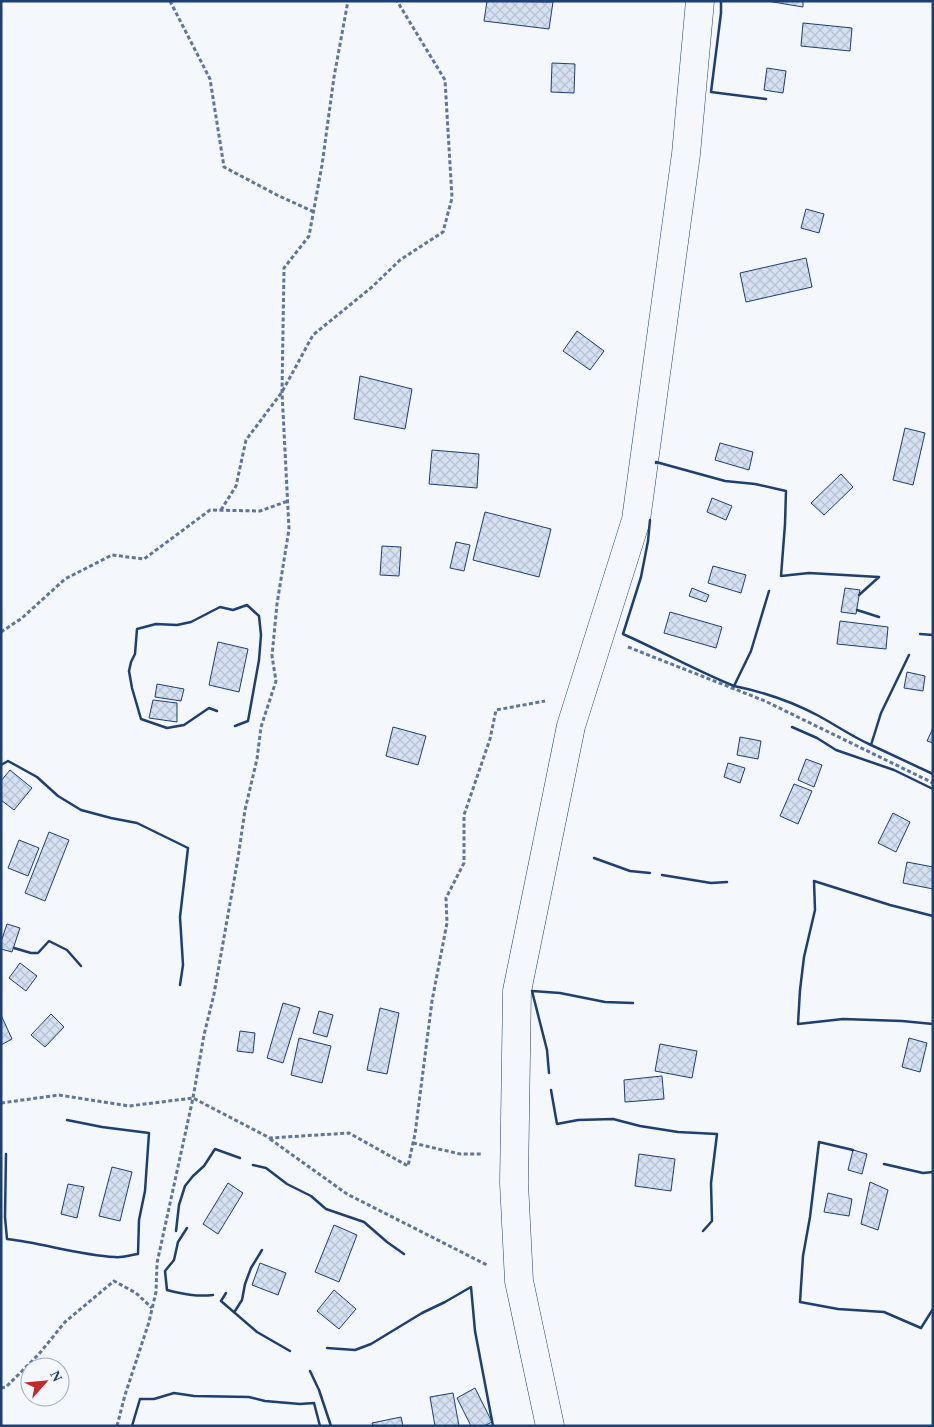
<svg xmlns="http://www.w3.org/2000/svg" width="934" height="1427" font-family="'Times New Roman',serif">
<defs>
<pattern id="building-cross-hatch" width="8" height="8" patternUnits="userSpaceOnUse" patternTransform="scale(1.25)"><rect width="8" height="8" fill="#d5e0f0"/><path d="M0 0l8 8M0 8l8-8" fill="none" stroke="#b6c1d1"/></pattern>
</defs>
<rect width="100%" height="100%" fill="#f4f7fb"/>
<!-- building -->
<g fill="url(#building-cross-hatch)" stroke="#1d3f73">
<path d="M487 1 553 2 549 29 484 21Z"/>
<path d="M767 1H803V7Z"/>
<path d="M803 23 852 28 850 51 801 46Z"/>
<path d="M552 63 575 64 574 93 551 92Z"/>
<path d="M767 68 786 71 783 93 764 90Z"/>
<path d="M806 209 824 214 819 233 801 228Z"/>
<path d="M806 258 812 287 746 302 740 273Z"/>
<path d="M577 331 604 351 590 370 563 351Z"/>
<path d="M360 376 412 389 405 429 354 419Z"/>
<path d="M905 428 925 433 913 485 893 480Z"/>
<path d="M720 443 753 452 749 470 715 460Z"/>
<path d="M432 450 479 454 477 488 429 484Z"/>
<path d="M841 474 853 487 824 515 811 503Z"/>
<path d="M712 498 732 506 726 520 707 512Z"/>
<path d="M485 512 551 529 539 577 473 560Z"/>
<path d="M456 542 470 545 464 571 450 568Z"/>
<path d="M382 546 401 547 399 576 380 575Z"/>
<path d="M713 566 746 575 741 593 708 583Z"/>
<path d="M692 588 709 595 706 602 689 596Z"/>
<path d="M845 588 860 590 856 614 841 612Z"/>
<path d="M670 612 722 627 716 648 664 633Z"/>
<path d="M840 621 888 627 886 649 837 644Z"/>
<path d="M218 642 248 649 239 692 209 685Z"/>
<path d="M907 672 925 676 923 691 904 688Z"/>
<path d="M157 684 184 689 181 701 155 697Z"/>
<path d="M153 700 177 703V722L149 718Z"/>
<path d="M393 727 426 736 418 765 386 756Z"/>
<path d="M933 728V743L927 741Z"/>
<path d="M740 737 761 741 758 759 737 755Z"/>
<path d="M806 759 822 765 814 787 798 780Z"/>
<path d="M728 763 745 768 740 783 724 777Z"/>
<path d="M10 770 32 788 14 810 1 800V781Z"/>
<path d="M794 784 812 791 798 824 780 816Z"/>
<path d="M893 813 910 822 896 852 878 843Z"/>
<path d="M49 832 69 840 45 901 25 893Z"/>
<path d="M19 840 39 848 28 876 8 868Z"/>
<path d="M907 862 933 867V889L903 883Z"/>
<path d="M7 924 20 928 12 952 1 949V942Z"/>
<path d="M20 963 37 976 26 991 9 978Z"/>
<path d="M283 1003 300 1008 283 1063 267 1058Z"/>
<path d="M380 1008 399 1013 387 1074 367 1070Z"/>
<path d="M319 1011 333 1015 327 1037 313 1033Z"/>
<path d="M51 1014 64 1027 45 1047 31 1035Z"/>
<path d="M1 1015 12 1039 1 1045Z"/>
<path d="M240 1031 255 1033 253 1053 237 1051Z"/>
<path d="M299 1038 331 1046 322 1083 291 1075Z"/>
<path d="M909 1038 927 1043 920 1072 902 1067Z"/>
<path d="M660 1044 697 1051 692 1078 655 1071Z"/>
<path d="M662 1076 664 1099 625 1102 624 1080Z"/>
<path d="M853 1150 867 1154 862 1174 848 1170Z"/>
<path d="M639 1154 675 1159 671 1191 635 1186Z"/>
<path d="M112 1167 132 1172 120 1221 99 1216Z"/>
<path d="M870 1182 888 1190 878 1230 861 1224Z"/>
<path d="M228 1183 243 1193 218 1234 203 1224Z"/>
<path d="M68 1184 84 1187 77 1218 61 1214Z"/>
<path d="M828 1193 852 1199 849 1216 824 1212Z"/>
<path d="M334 1225 357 1235 339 1282 315 1272Z"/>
<path d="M260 1263 286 1273 278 1295 252 1285Z"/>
<path d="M334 1290 356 1309 339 1329 317 1311Z"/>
<path d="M475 1388 492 1422 484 1426H471L457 1398Z"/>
<path d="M453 1393 459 1426H435L430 1397Z"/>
<path d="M401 1417 403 1426H373L372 1423Z"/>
</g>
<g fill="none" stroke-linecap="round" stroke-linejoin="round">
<!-- major casing -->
<g stroke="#1d3f73" stroke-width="29">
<path id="major" d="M550 1426 519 1281 514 1183 517 991 571 726 636 520 686 154 700 1"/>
</g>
<!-- path -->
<g stroke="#5e769c" stroke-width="3" stroke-dasharray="4 2.5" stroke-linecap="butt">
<path d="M170 1 210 79 224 167 277 195 314 212"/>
<path d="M221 510 236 486 246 440 282 392 313 335 372 287 400 260 443 232 452 198 445 80 397 1"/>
<path d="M1 632 22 618 65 579 112 555 144 559 210 510 260 511 288 501"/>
<path d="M628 647 765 701 933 783"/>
<path d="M1 1103 59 1095 129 1106 193 1098 270 1138 349 1133 408 1166 415 1134 432 1001 447 923 446 898 464 863V815L490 739 496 710 545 701"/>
<path d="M270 1139 347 1194 487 1265"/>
<path d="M413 1143 460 1154H483"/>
<path d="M1 1388 6 1387 39 1354 65 1322 114 1281 136 1293 152 1308"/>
<path d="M117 1426 125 1395 149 1322 156 1292 157 1263 193 1098 204 1035 214 994 238 858 245 810 257 759 261 727 276 681 272 656 277 604 289 529 282 392 284 268 309 236 322 165 334 77 348 1"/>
</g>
<!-- major -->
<use href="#major" stroke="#f4f7fb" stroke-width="28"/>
<!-- wall -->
<g stroke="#1d3f73" stroke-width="2.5">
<path d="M721 1V13L711 92 766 99"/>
<path d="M656 463V462L725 481 755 484 786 491 785 524 781 576 809 573 879 577 859 595"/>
<path d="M650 520 648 541 641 577 623 634C661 651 697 671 734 686L751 651 769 591"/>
<path d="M857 610 879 617"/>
<path d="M920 634 933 635"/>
<path d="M909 655 881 713 871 745 933 774"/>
<path d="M734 686C764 692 793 702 819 716 837 726 853 737 871 745"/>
<path d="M217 711 209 708 184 725 167 728 141 719 132 688 129 671 131 662 135 654 137 629 156 624 177 625 191 622 220 607 233 610 247 605 259 616 261 635 259 660 248 721 235 726"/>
<path d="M792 727 817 738 836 750 894 770 933 789"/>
<path d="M1 765 8 761 37 777 58 796 81 810 111 818 137 823 188 848 180 917 183 965 180 985"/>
<path d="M594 858 630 871 650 873"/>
<path d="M662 875 711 883 727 882"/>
<path d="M933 916 890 905 814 881 815 910 804 957 800 990 798 1024 843 1019 902 1021 933 1024"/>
<path d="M14 948 31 953H38L49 941 67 950 81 966"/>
<path d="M549 1073 547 1050 532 991 560 993 605 1002 633 1003"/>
<path d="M551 1090 557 1124 578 1120 613 1119 640 1126 678 1132 717 1134 711 1183 712 1221 703 1231"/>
<path d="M853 1150 819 1142 810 1217 803 1256 800 1302 838 1309 884 1312 921 1328 933 1309"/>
<path d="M6 1154 5 1217 7 1239C43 1243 78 1255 115 1257 122 1258 130 1255 138 1254L139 1220 145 1191 149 1133 102 1127 67 1120"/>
<path d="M884 1164 923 1173 933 1172"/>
<path d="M253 1165 266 1168 287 1184 311 1196 326 1209 364 1222 387 1242 404 1254"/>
<path d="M187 1228 178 1242 174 1260 165 1271 167 1290C183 1294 197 1297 213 1295"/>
<path d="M176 1231 179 1205 185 1186 193 1176 204 1166 215 1149 240 1158"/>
<path d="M226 1293 221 1301 257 1332 290 1351"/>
<path d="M235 1311 242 1300 245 1284 251 1268 262 1250"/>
<path d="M327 1348 355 1350 371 1344 422 1313 445 1302 471 1287 475 1331 493 1426"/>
<path d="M310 1371 319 1390 331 1426"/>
<path d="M132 1426 140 1399H154L174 1393 194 1396 249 1397 265 1401 300 1404 314 1403 320 1426"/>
</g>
</g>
<!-- border -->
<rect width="934" height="1427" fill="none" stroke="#1d3f73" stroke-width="5"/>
<!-- north arrow -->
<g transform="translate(45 1382) rotate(63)"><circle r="24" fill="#f4f7fb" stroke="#9eadc5"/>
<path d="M0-4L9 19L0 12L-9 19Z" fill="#c62828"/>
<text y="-8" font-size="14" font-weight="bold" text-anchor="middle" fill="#1d3f73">N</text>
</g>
</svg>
